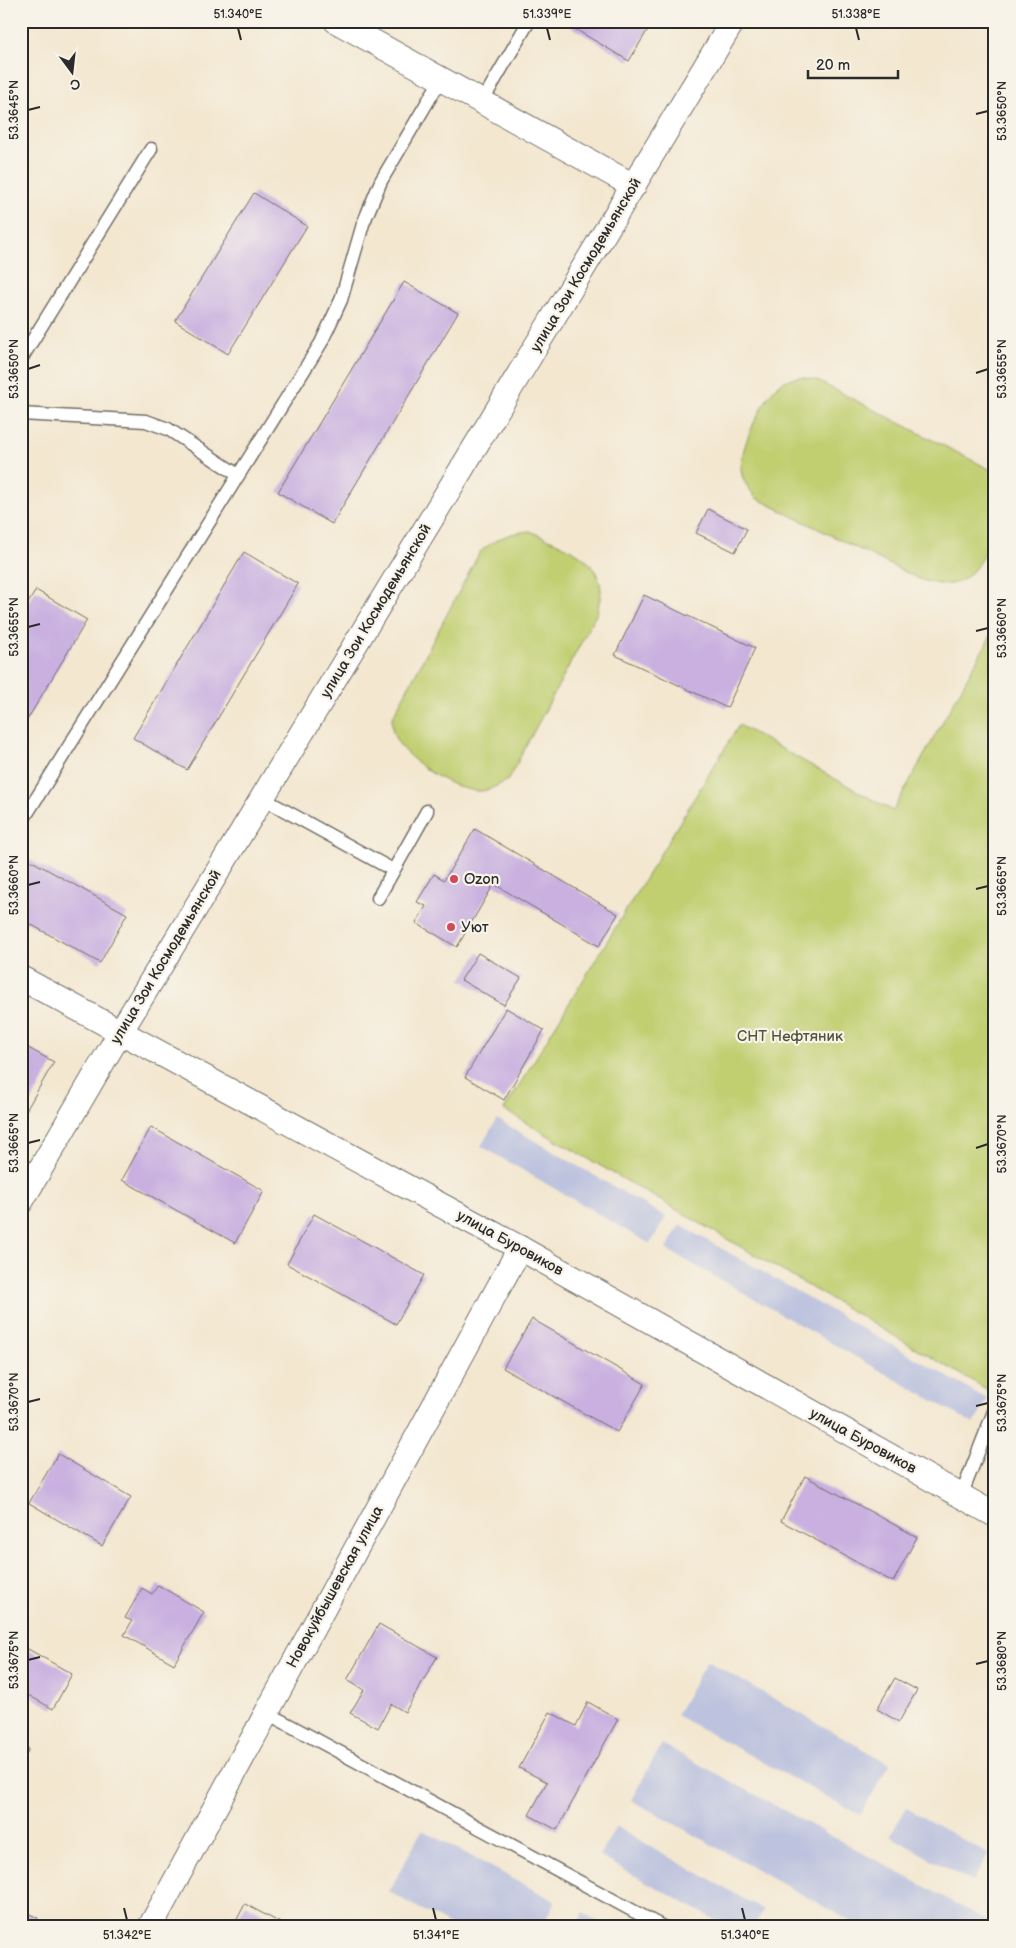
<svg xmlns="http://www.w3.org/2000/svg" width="1016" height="1948" font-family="'Balsamiq Sans',sans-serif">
<rect width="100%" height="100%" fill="#f7f3e8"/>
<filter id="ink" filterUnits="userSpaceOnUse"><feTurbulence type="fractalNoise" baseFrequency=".02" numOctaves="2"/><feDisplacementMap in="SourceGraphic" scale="10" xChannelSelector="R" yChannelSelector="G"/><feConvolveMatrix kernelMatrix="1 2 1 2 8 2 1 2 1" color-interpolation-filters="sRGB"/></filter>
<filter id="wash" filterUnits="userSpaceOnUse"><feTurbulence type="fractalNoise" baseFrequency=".0096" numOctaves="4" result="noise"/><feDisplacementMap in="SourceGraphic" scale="20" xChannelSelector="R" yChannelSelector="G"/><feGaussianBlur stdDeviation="1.12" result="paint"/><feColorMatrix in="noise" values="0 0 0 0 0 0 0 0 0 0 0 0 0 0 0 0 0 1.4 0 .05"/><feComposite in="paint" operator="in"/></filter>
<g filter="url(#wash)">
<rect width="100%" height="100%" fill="#f3e7d0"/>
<!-- industrial -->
<g fill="#bdc3de">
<path d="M497 1119 666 1217 650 1244 481 1146Z"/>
<path d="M680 1225 987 1399 974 1424 666 1249Z"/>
<path d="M707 1661 890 1764 860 1815 676 1715Z"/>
<path d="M662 1744 988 1921 985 1927H861L631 1800Z"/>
<path d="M906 1808 988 1854 972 1882 890 1836Z"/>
<path d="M616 1827 764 1910 753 1927H728L599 1856Z"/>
<path d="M422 1830 555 1901 542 1927H454L389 1892Z"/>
<path d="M583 1913 608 1927H576Z"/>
</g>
<!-- green -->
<g fill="#c1cf71" stroke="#767d4e">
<path d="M802 377 816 380 995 472C995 492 998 514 995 533 994 540 988 548 984 554 967 585 952 590 919 579L756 498C751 491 744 483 742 475 736 453 762 402 777 386 784 380 792 378 802 377Z"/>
<path d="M530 531C557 544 599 554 601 590 601 597 598 606 597 613L508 780C500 784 489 791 480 791 455 792 405 760 395 737 392 732 392 724 392 718L480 552C496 538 509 533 530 531Z"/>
<path d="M995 628V1394L504 1110 739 725 893 811Z"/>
</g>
<g id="blocks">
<!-- building -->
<g fill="#c9b0e0">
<path d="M572 21H653L629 61 570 26Z"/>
<path d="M254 193 307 226 228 354 175 321Z"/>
<path d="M404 282 458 313 332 524 278 492Z"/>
<path d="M708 509 747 529 735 552 696 533Z"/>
<path d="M244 552 298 584 187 770 133 738Z"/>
<path d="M36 590 87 620 21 730V615Z"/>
<path d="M644 595 755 648 727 708 615 655Z"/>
<path d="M475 829 618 914 599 946 494 884 457 947 416 923 426 906 417 902 434 874 444 880Z"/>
<path d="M21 855 127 914 100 963 21 919Z"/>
<path d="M478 953 521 978 504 1005 461 980Z"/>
<path d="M506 1008 544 1030 504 1100 465 1077Z"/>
<path d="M21 1044 54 1062 24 1114 21 1112Z"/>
<path d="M151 1127 264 1191 235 1243 122 1180Z"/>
<path d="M314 1214 424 1275 396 1324 287 1264Z"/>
<path d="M532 1319 645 1384 617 1432 503 1368Z"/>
<path d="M58 1454 131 1497 102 1546 29 1503Z"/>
<path d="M805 1476 917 1537 893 1582 781 1521Z"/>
<path d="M158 1585 204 1612 174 1664 124 1635 132 1621 125 1618 142 1588 152 1594Z"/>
<path d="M379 1624 437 1657 405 1712 391 1704 378 1728 350 1713 364 1690 347 1680Z"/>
<path d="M21 1645 72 1674 53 1709 21 1691Z"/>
<path d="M895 1678 917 1690 899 1722 877 1709Z"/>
<path d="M588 1702 618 1719 557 1830 529 1815 547 1782 519 1768 550 1712 576 1726Z"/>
<path d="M21 1744 29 1749 21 1763Z"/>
<path d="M245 1904 288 1927H233Z"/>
<path d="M21 1910 38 1918 33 1927H21Z"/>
</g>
</g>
</g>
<g filter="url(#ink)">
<use href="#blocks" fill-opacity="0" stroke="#716d65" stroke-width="1"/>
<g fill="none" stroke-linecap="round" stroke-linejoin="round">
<!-- service casing -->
<g stroke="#716d65" stroke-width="15">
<g id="service">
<path d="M482 102 529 21"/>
<path d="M21 359 151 149"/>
<path d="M21 414 146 421 168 429 238 475"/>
<path d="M262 798 393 870"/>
<path d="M21 823 321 343 341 300 363 224 381 181 441 79"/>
<path d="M378 898 427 811"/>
<path d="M961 1496 995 1409"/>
<path d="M267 1713 663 1927"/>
</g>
</g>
<!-- minor casing -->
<g stroke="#716d65" stroke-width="26">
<g id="minor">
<path d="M336 21 634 186"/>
<path d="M21 978 520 1248 995 1515"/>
<path d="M21 1202 121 1031 733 21"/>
<path d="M150 1927 520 1248"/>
</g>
</g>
<!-- service -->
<use href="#service" stroke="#fff" stroke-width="12"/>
<!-- minor -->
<use href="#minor" stroke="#fff" stroke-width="24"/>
</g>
</g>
<!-- ticks -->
<path fill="none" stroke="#2b2b2b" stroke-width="2" d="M238 28 241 40M547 28 550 40M856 28 859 40M28 110 40 107M976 114 988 111M28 369 40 365M976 373 988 369M28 627 40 624M976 631 988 628M28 885 40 882M976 889 988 886M28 1143 40 1140M976 1148 988 1144M28 1402 40 1399M976 1406 988 1403M28 1660 40 1657M976 1664 988 1661M124 1908 127 1920M433 1908 436 1920M742 1908 745 1920"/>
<!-- markers -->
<g fill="#d1495b" stroke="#f7f3e8" stroke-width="2">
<circle cx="454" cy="879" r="5"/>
<circle cx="451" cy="927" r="5"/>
</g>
<g text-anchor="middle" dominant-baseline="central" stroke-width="4.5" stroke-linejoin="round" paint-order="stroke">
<!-- street labels -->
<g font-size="15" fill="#2b2b2b" stroke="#f7f3e8">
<text transform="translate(586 265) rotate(-59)">улица Зои Космодемьянской</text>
<text transform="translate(376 611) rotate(-59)">улица Зои Космодемьянской</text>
<text transform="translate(166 957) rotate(-59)">улица Зои Космодемьянской</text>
<text transform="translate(510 1243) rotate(29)">улица Буровиков</text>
<text transform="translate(863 1441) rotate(29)">улица Буровиков</text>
<text transform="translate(335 1587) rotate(-61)">Новокуйбышевская улица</text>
</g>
<!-- poi labels -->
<g font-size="15" fill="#2b2b2b" stroke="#f7f3e8" text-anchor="start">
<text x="464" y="879">Ozon</text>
<text x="461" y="927">Уют</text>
</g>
<!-- park labels -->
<g font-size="15" fill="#50543c" stroke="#f7f3e8">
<text x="790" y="1036">СНТ Нефтяник</text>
</g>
</g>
<!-- margin -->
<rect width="1016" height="1948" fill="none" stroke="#f7f3e8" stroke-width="55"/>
<!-- north arrow -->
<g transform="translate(72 72) rotate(165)" stroke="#f7f3e8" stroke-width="4" paint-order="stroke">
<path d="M0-4L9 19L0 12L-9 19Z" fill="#2b2b2b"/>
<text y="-8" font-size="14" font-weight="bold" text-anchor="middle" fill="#2b2b2b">С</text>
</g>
<!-- scale -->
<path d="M808 70v8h90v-8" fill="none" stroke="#2b2b2b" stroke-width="2.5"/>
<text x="816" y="70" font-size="15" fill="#2b2b2b" stroke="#f7f3e8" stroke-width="4" paint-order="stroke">20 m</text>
<rect x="28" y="28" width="960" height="1892" fill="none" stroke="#2b2b2b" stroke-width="2"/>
<g font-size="12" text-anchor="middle" fill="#2b2b2b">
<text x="238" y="18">51.340°E</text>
<text x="547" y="18">51.339°E</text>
<text x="856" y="18">51.338°E</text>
<text transform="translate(14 110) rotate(-90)" y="4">53.3645°N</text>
<text transform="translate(1002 111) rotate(-90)" y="4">53.3650°N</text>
<text transform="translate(14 369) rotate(-90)" y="4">53.3650°N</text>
<text transform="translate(1002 369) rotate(-90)" y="4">53.3655°N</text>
<text transform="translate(14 627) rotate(-90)" y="4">53.3655°N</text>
<text transform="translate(1002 628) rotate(-90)" y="4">53.3660°N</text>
<text transform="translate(14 885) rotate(-90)" y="4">53.3660°N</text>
<text transform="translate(1002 886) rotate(-90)" y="4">53.3665°N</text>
<text transform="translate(14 1143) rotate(-90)" y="4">53.3665°N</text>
<text transform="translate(1002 1144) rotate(-90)" y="4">53.3670°N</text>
<text transform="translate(14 1402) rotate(-90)" y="4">53.3670°N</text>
<text transform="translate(1002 1403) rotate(-90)" y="4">53.3675°N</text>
<text transform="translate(14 1660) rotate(-90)" y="4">53.3675°N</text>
<text transform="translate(1002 1661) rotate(-90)" y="4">53.3680°N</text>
<text x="127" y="1939">51.342°E</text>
<text x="436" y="1939">51.341°E</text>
<text x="745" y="1939">51.340°E</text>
</g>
</svg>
